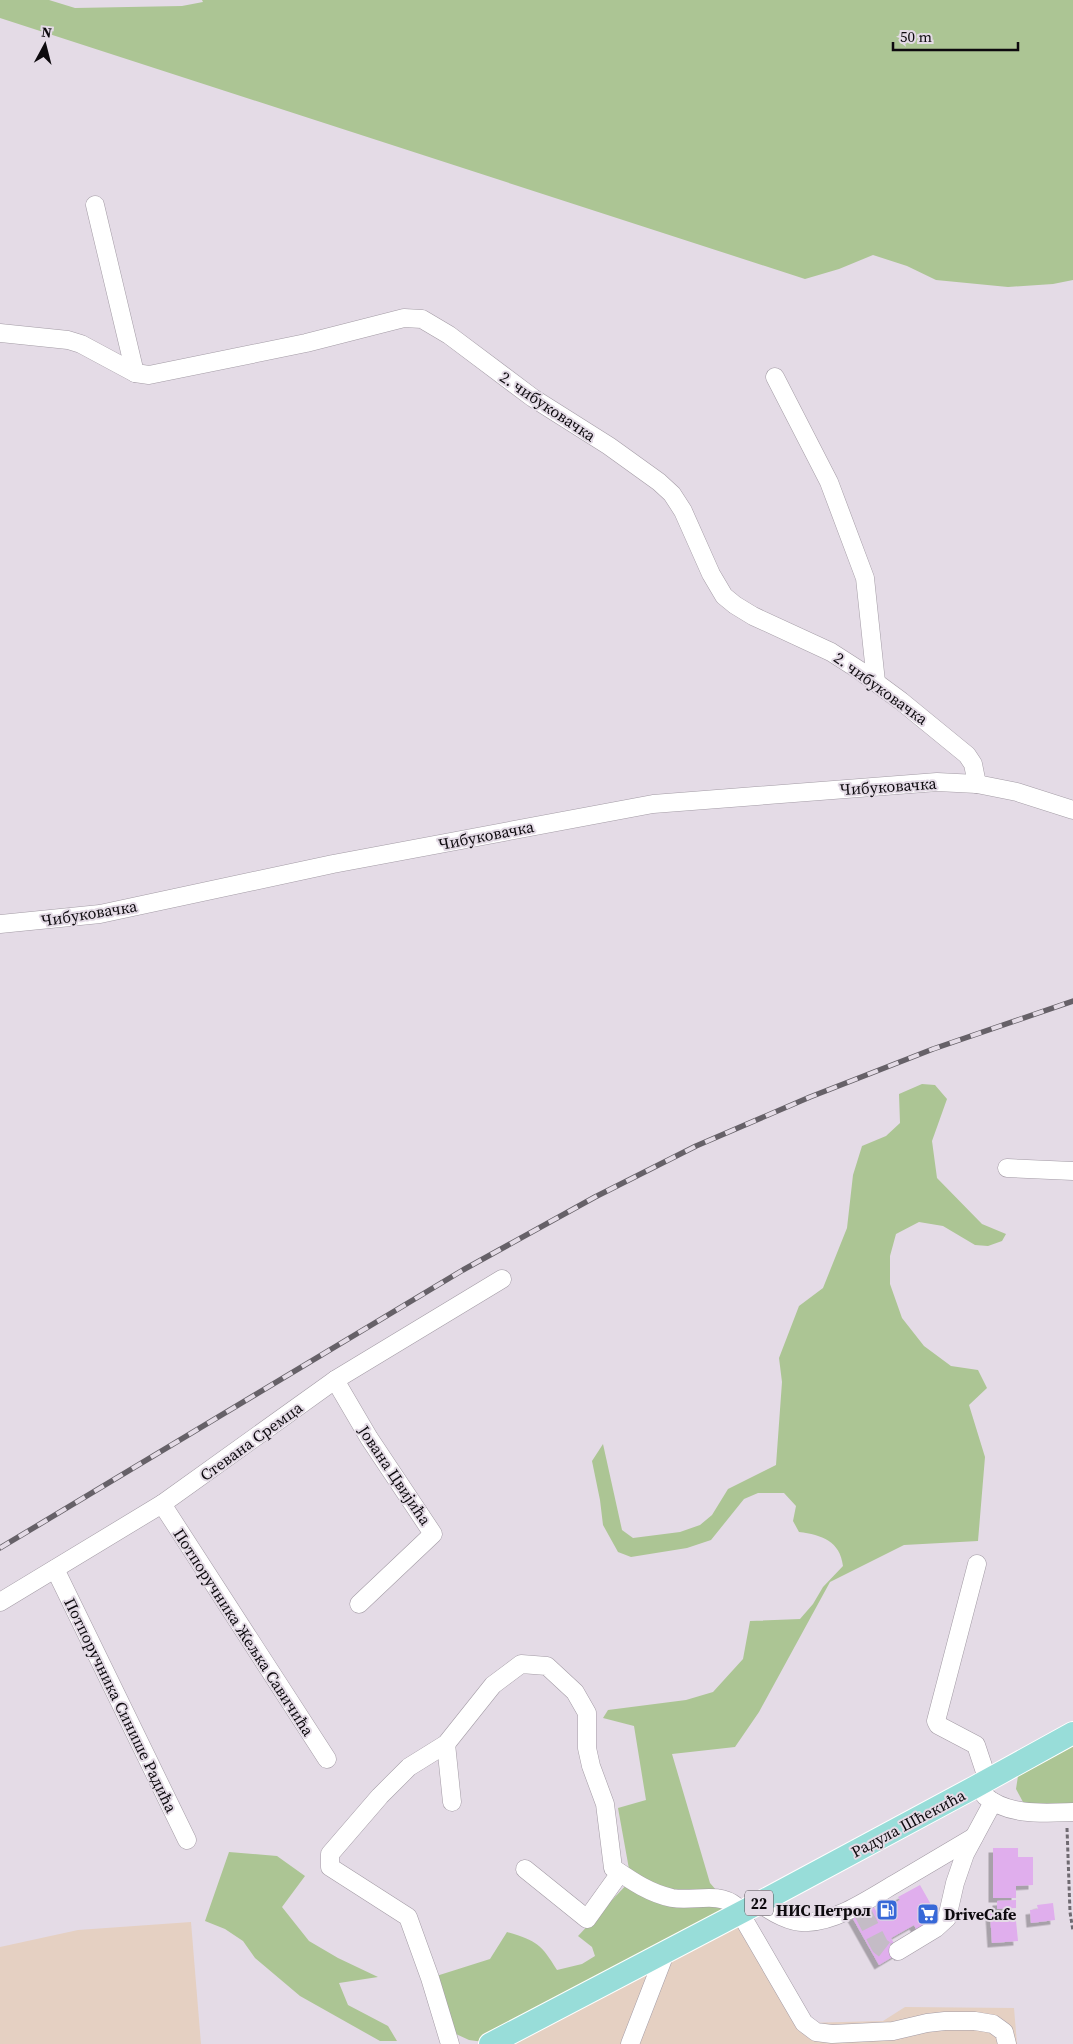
<svg xmlns="http://www.w3.org/2000/svg" width="1073" height="2044" font-family="'Source Serif 4',serif">
<defs>
<filter id="shadow"><feDropShadow dx="-4.5" dy="4.5" stdDeviation="0" flood-color="#0004"/></filter>
</defs>
<rect width="100%" height="100%" fill="#e4dbe6"/>
<!-- industrial -->
<g fill="#e5d0c2">
<path d="M741 1912 804 2023 883 2021 905 2007 1014 2008 1017 2044H482Z"/>
<path d="M191 1922 201 2044H0V1947L78 1930Z"/>
</g>
<!-- green -->
<g fill="#acc594">
<path d="M0 0H49L75 8 182 6 203 2 202 0H1073V280L1053 284 1008 287 936 280 907 266 873 255 839 269 805 279 0 18Z"/>
<path d="M922 1084 935 1085 947 1099 932 1141 937 1178 982 1224 1006 1234 1002 1241 988 1246 975 1245 943 1226 919 1222 896 1234 890 1256V1284L902 1318 924 1346 951 1366 978 1370 987 1388 969 1405 985 1457 978 1541 904 1545 830 1582 759 1712 735 1747 672 1754 710 1883 723 1898 736 1906 491 2043 469 2040 456 2034 430 1978 490 1959 507 1932C537 1941 541 1944 557 1970L582 1964 595 1956 592 1947 578 1936 631 1880 618 1808 646 1800 634 1726 603 1718 608 1710 686 1700 713 1692 743 1659 750 1621 800 1619 813 1604 823 1587 843 1566C840 1541 822 1535 799 1532L793 1521 796 1506 784 1493H758L744 1499 711 1540 687 1548 631 1557 618 1552 603 1525 600 1500 592 1461 603 1444 622 1530 633 1538 680 1532 700 1525 712 1515 728 1489 776 1465 782 1382 779 1358 799 1306 823 1288 847 1228 853 1175 862 1146 886 1136 900 1123 899 1094Z"/>
<path d="M1073 1733V1813L1045 1812 1023 1802 1016 1789 1018 1776 1027 1759Z"/>
<path d="M229 1852 277 1856 305 1876 282 1907 309 1941 338 1958 378 1977 339 1983 348 2005 388 2026 397 2041H380L300 1996 255 1958 243 1941 225 1929 205 1921Z"/>
</g>
<!-- building -->
<g fill="#e0aeed" filter="url(#shadow)">
<path d="M993 1848H1018V1857H1033V1885L1016 1886V1898H993Z"/>
<path d="M920 1885 938 1917 916 1929 914 1925 891 1938 899 1953 879 1965 852 1917 873 1905 877 1913 900 1900 898 1897Z"/>
<path d="M1016 1900V1908L997 1909V1901Z"/>
<path d="M1053 1903 1055 1920 1031 1923 1030 1910 1038 1909 1037 1905Z"/>
<path d="M1015 1911 1018 1941 992 1943 990 1913Z"/>
</g>
<g fill="none" stroke-linecap="round" stroke-linejoin="round">
<!-- minor-tunnel -->
<path stroke="#c4bcc6" stroke-width="18" stroke-dasharray="18 9" stroke-linecap="butt" d="M862 1911 880 1946 889 1953 898 1951"/>
<!-- minor casing -->
<g stroke="#a39ba5" stroke-width="19">
<g id="minor">
<path d="M95 205 135 373"/>
<path d="M0 333 68 340 81 344 135 373 149 375 306 343 404 318 422 319 449 335 533 398 609 446 659 482 672 494 683 511 711 574 724 596 735 605 753 616 831 652 859 670 901 701 967 755 973 764 977 784"/>
<path d="M775 377 829 482 865 578 876 682"/>
<path d="M0 924 100 914 333 864 653 804 937 782 977 784 1017 792 1073 810"/>
<path d="M1007 1168 1073 1171"/>
<path d="M335 1380 369 1438 433 1534 359 1604"/>
<path d="M162 1504 327 1759"/>
<path d="M977 1564 936 1721 938 1725 976 1745 988 1781"/>
<path d="M55 1569 187 1840"/>
<path d="M0 1602 162 1504 335 1380 502 1279"/>
<path d="M446 1744 452 1802"/>
<path d="M985 1796C1008 1816 1044 1813 1073 1812"/>
<path d="M525 1869 587 1919 620 1873"/>
<path d="M759 1903C772 1912 791 1924 808 1922 838 1921 872 1897 898 1882 923 1867 949 1852 974 1837"/>
<path d="M898 1951 936 1928 947 1918 955 1883 965 1854 993 1802"/>
<path d="M450 2044 430 1978 408 1917 330 1867V1854L380 1796 409 1767 446 1744 493 1685 521 1664 547 1666 575 1692 587 1713V1748L591 1766 605 1804 613 1868C632 1881 649 1893 672 1898 694 1902 717 1891 736 1906L804 2023 816 2032 832 2034 893 2031 927 2023 945 2021H975L993 2024 1004 2032 1007 2044"/>
<path d="M630 2044 666 1951"/>
</g>
</g>
<!-- major casing -->
<g stroke="#fff" stroke-width="24">
<path id="major" d="M490 2044 759 1903 975 1787 1073 1733"/>
</g>
<!-- path -->
<path stroke="#6f6a71" stroke-width="3" stroke-dasharray="4 2.5" stroke-linecap="butt" d="M1067 1828 1070 1912 1073 1931"/>
<!-- minor -->
<use href="#minor" stroke="#fff" stroke-width="18"/>
<!-- major -->
<use href="#major" stroke="#98ddd9" stroke-width="22"/>
<!-- rail casing -->
<g stroke="#666168" stroke-width="5.5">
<path id="rail" d="M0 1548 463 1270 595 1197 696 1146 810 1097 933 1049 1073 1001"/>
</g>
<!-- rail -->
<use href="#rail" stroke="#e4dbe6" stroke-width="4" stroke-dasharray="11" stroke-linecap="butt"/>
</g>
<!-- icons -->
<defs>
<g id="fuel-square" transform="scale(1.125)"><rect x="-9" y="-9" width="18" height="18" rx="4" fill="#3768d8" stroke="#e4dbe6"/><path d="M-5.5-6h7V0h2V4h1.3V-2.5L3-4.5l.8-.8L6-3V5H2.5V1h-1V6h-7ZM-4.2-4.7v3.2H.2V-4.7Z" fill="#fff"/></g>
<g id="supermarket-square" transform="scale(1.125)"><rect x="-9" y="-9" width="18" height="18" rx="4" fill="#3768d8" stroke="#e4dbe6"/><path d="M-6-5.5h2.5l.6 2H6L4.5 2H-2.5L-4.4-4H-6ZM-1.5 3.2a1.3 1.3 0 1 0 .1 0ZM3 3.2a1.3 1.3 0 1 0 .1 0Z" fill="#fff"/></g>
</defs>
<g fill-rule="evenodd">
<use href="#fuel-square" x="887" y="1910"/>
<use href="#supermarket-square" x="928" y="1914"/>
</g>
<g text-anchor="middle" dominant-baseline="central" stroke-width="4" stroke-linejoin="round" paint-order="stroke">
<!-- shield labels -->
<rect fill="#e4dbe6" stroke="#4e494f" stroke-width="1" x="745" y="1890.5" width="28" height="25" rx="4"/>
<g font-size="15" font-weight="bold" fill="#0d0a0e">
<text x="759" y="1903">22</text>
</g>
<!-- street labels -->
<g font-size="16" fill="#0d0a0e" stroke="#e4dbe6">
<text transform="translate(548 406) rotate(34)">2. чибуковачка</text>
<text transform="translate(881 688) rotate(36)">2. чибуковачка</text>
<text transform="translate(888 786) rotate(-4)">Чибуковачка</text>
<text transform="translate(486 835) rotate(-11)">Чибуковачка</text>
<text transform="translate(89 913) rotate(-9)">Чибуковачка</text>
<text transform="translate(251 1441) rotate(-36)">Стевана Сремца</text>
<text transform="translate(395 1475) rotate(56)">Јована Цвијића</text>
<text transform="translate(244 1632) rotate(57)">Потпоручника Жељка Савичића</text>
<text transform="translate(121 1705) rotate(64)">Потпоручника Синише Радића</text>
<text transform="translate(908 1823) rotate(-28)">Радула Шћекића</text>
</g>
<!-- poi labels -->
<g font-size="16" font-weight="bold" fill="#0d0a0e" stroke="#e4dbe6" text-anchor="end">
<text x="871" y="1910">НИС Петрол</text>
<text x="944" y="1914" text-anchor="start">DriveCafe</text>
</g>
</g>
<!-- north arrow -->
<g transform="translate(45 45) rotate(7)" stroke="#e4dbe6" stroke-width="4" paint-order="stroke">
<path d="M0-4L9 19L0 12L-9 19Z" fill="#0d0a0e"/>
<text y="-8" font-size="14" font-weight="bold" text-anchor="middle" fill="#0d0a0e">N</text>
</g>
<!-- scale -->
<path d="M893 42v8h125v-8" fill="none" stroke="#0d0a0e" stroke-width="2.5"/>
<text x="900" y="42" font-size="15" fill="#0d0a0e" stroke="#e4dbe6" stroke-width="4" paint-order="stroke">50 m</text>
</svg>
